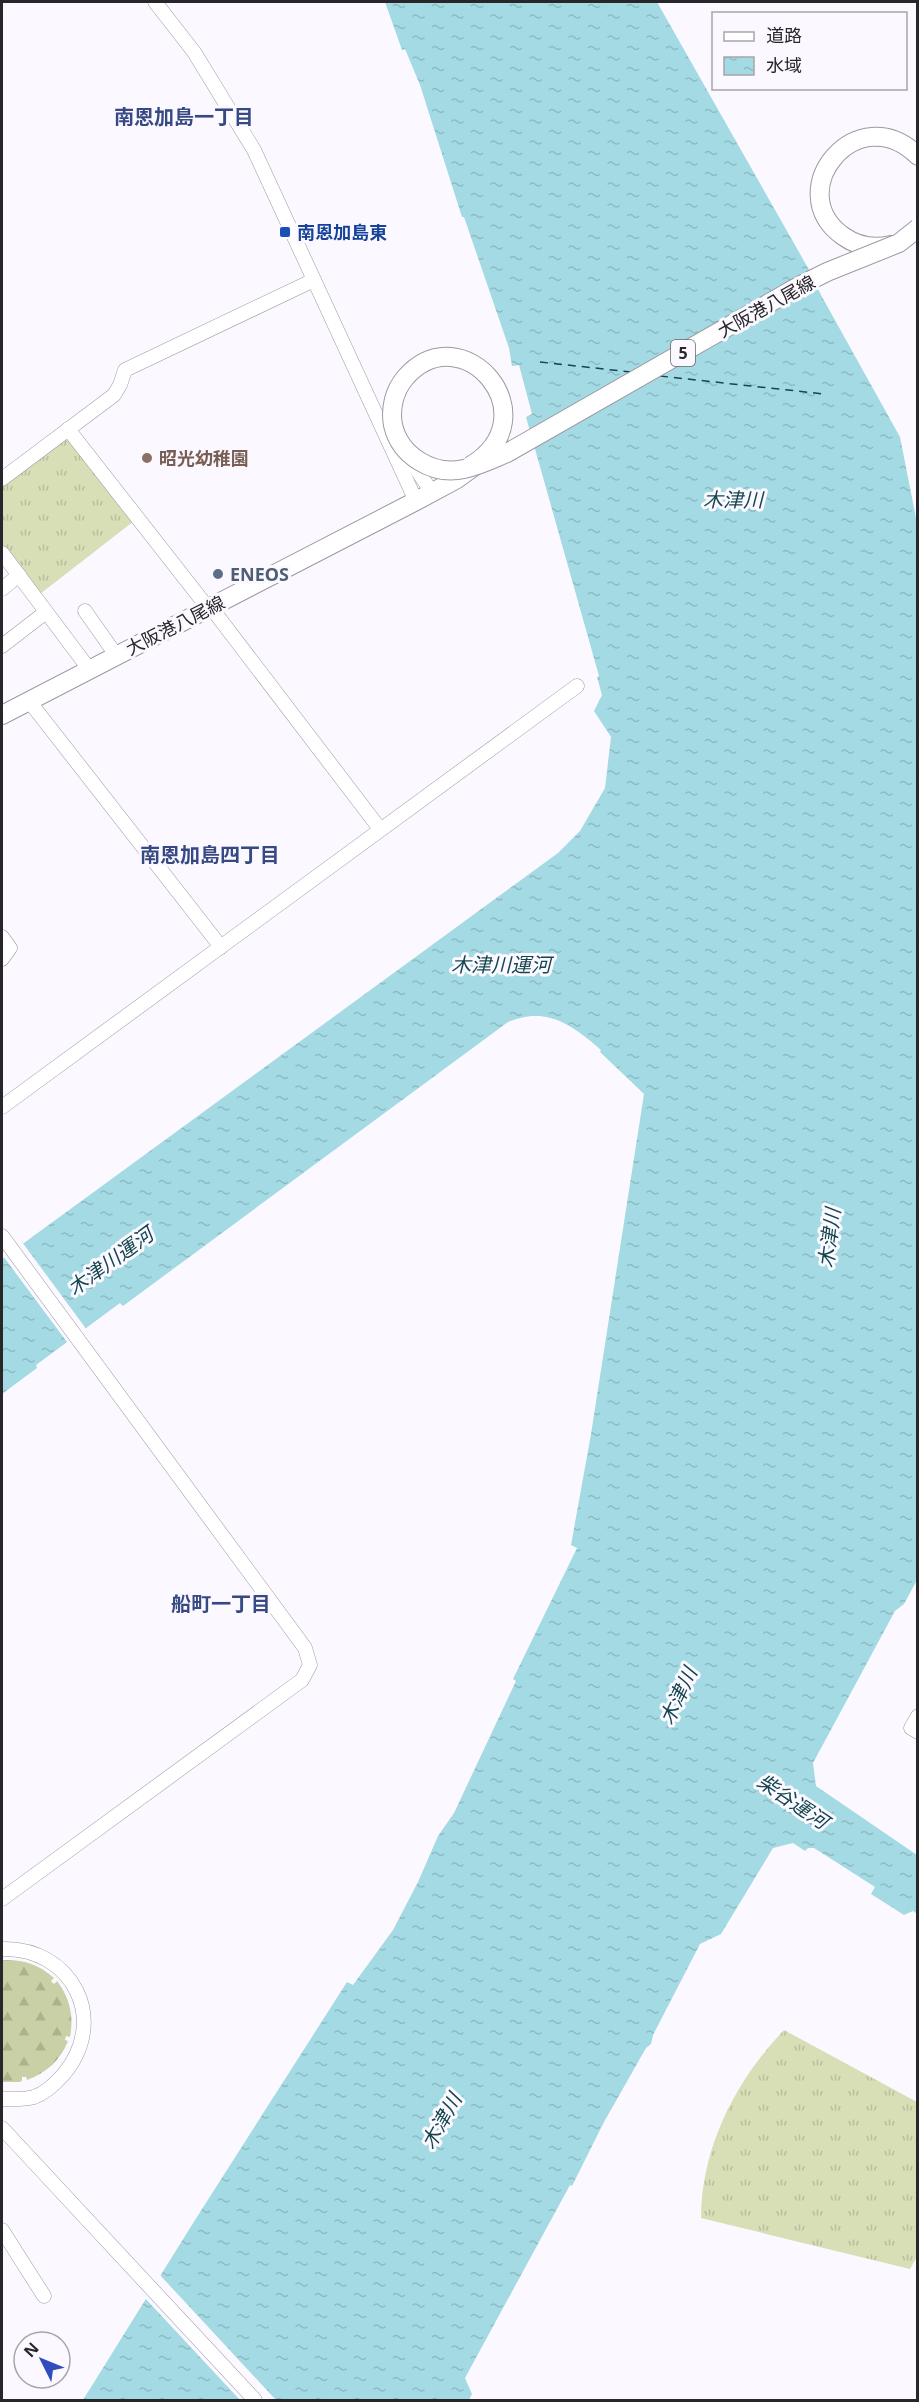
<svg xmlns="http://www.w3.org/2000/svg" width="919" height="2402" font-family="'Noto Sans','Noto Sans JP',sans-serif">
<defs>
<pattern id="grass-tufts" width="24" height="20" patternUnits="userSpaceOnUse" patternTransform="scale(1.5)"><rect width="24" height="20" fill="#d8deb5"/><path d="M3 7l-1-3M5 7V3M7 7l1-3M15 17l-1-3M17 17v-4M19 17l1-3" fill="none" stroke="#b9be9c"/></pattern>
<pattern id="forest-firs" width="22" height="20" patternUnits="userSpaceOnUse" patternTransform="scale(1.5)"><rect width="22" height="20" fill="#c9d0a5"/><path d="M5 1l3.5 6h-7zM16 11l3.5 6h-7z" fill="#adb28e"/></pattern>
<pattern id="water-ripples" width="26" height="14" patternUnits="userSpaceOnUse" patternTransform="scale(1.5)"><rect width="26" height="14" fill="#a3dae3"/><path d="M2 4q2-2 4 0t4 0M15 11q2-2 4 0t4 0" fill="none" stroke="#8cbbc3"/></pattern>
</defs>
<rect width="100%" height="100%" fill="#fbf9ff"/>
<!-- grass -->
<g fill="url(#grass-tufts)">
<path d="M68 435 134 521 40 594 2 544V485Z"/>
<path d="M784 2030 917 2102 918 2255 910 2269 701 2218C701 2148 736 2080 784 2030Z"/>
</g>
<!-- forest -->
<path fill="url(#forest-firs)" d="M2 1960C22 1959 39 1964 54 1978L51 1981 54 1984 57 1981C70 1998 74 2016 70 2037L66 2036 65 2040 68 2041C60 2061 46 2073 27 2080L26 2077H22V2081L19 2082H2Z"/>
<!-- water -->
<path fill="url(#water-ripples)" d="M385 2H657L808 268 821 295 900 437 917 523V1580L904 1604 895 1611 813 1763 816 1786 917 1855V1914L913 1911 904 1915 871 1894 875 1887 814 1848H808L805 1851 793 1843 773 1848 721 1934 700 1944 653 2035 651 2044 646 2048 604 2122 572 2186 570 2185 465 2378 472 2394 469 2400H83L195 2220 347 1982 353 1985 393 1930 418 1882 438 1836 454 1813 516 1681 513 1679 577 1548 571 1545 591 1434 644 1094 600 1052 601 1050C572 1025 547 1006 508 1022L123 1306 120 1303 36 1365 37 1368 2 1394V1259L558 853 580 831 605 788 611 737 594 711 602 695 597 677 599 676 526 417 532 414 519 365 512 366 509 348 464 217H462L420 85 405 49 402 50Z"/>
<!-- pier -->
<g fill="#fbf9ff">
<path d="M22 1242 87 1330 70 1346 3 1256Z"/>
<path d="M159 2274 276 2400H240L144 2297Z"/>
</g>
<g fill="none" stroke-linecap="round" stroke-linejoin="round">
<!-- ferry -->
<g stroke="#15464e" stroke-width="1.5" stroke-dasharray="8 6" stroke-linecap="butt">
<path d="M540 362 631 372"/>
<path d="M660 376 824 394"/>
</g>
<!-- minor casing -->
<g stroke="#9d99a2" stroke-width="15">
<g id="minor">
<path d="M155 2 194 52 254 150 416 501"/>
<path d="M68 429 208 608 216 614 380 829"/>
<path d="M407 456 432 492"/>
<path d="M2 479 114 395 120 385 125 370 314 280"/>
<path d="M2 553 89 669"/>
<path d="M2 589 19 575"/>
<path d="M85 611 116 655"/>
<path d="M2 646 46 612"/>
<path d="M29 701 221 947"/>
<path d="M2 937 10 948 2 959"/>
<path d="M2 1107 577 686"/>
<path d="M2 1236 305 1648 310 1665 302 1680 2 1899"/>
<path d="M918 1716 911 1728 918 1732"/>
<path d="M2 2128 255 2400"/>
<path d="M2 2230 44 2296"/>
</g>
</g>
<!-- major casing -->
<g stroke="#9d99a2" stroke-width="20">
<g id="major">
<path d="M891 245C874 249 857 246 843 236 780 191 858 96 918 156"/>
<path d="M2 715 416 501 457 479 475 466"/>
</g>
</g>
<!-- minor -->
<use href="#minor" stroke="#fff" stroke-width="14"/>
<!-- major -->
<use href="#major" stroke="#fff" stroke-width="18"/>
<!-- minor-bridge casing -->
<g stroke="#9d99a2" stroke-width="15" stroke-linecap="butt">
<path id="minor-bridge" d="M2 1949C72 1947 110 2020 63 2075 55 2084 46 2093 34 2097 23 2100 12 2099 2 2099"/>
</g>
<!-- major-bridge casing -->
<g stroke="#9d99a2" stroke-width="20" stroke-linecap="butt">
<path id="major-bridge" d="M470 466C553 417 462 312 405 378 394 391 390 409 393 425 400 456 433 476 464 469 479 466 493 459 507 453L799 286 827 272 899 243 918 228"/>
</g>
<!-- minor-bridge -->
<use href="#minor-bridge" stroke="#fff" stroke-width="14"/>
<!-- major-bridge -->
<use href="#major-bridge" stroke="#fff" stroke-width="18"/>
</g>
<!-- markers -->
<rect fill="#1a4fb4" stroke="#fbf9ff" stroke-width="2" x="279" y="226" width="12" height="12" rx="3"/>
<circle fill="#8d6e63" stroke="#fbf9ff" stroke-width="2" cx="147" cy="458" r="6"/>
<circle fill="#5c6f8a" stroke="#fbf9ff" stroke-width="2" cx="218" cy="574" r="6"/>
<g text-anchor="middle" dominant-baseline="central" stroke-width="6" stroke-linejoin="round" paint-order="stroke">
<!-- shield labels -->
<rect fill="#fbf9ff" stroke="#67656a" stroke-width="1.5" x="671" y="340" width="24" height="26" rx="4.5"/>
<g font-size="16" font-weight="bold" fill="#28262a">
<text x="683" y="353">5</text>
</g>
<!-- transit labels -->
<g font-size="18" font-weight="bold" fill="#164399" stroke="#fbf9ff" text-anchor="start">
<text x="297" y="232">南恩加島東</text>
</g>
<!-- street labels -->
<g font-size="18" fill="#28262a" stroke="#fbf9ff">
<text transform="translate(766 306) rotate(-29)">大阪港八尾線</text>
<text transform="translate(175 625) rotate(-27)">大阪港八尾線</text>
</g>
<!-- education labels -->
<g font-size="18" font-weight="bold" fill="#785e54" stroke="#fbf9ff" text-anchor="start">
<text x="159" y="458">昭光幼稚園</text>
</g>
<!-- service labels -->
<g font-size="18" font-weight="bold" fill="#4e5e75" stroke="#fbf9ff" text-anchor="start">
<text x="230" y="574">ENEOS</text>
</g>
<!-- neighbourhood labels -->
<g font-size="20" font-weight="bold" fill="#364983" stroke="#fbf9ff">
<text x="184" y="116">南恩加島一丁目</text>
<text x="210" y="854">南恩加島四丁目</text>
<text x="221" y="1603">船町一丁目</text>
</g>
<!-- water labels -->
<g font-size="20" font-style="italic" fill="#15464e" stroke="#fbf9ff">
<text x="733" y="499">木津川</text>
<text x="501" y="964">木津川運河</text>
<text transform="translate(829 1238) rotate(-83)">木津川</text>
<text transform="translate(110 1261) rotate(-36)">木津川運河</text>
<text transform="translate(678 1696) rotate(-65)">木津川</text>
<text transform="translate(793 1801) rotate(34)">柴谷運河</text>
<text transform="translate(441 2121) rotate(-61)">木津川</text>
</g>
</g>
<!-- border -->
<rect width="919" height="2402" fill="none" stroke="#28262a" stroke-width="6"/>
<!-- legend -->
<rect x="712" y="12" width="195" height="78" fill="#fbf9ff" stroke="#a7a5aa" stroke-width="1.5"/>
<rect x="724" y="32" width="30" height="9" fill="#ffffff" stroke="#a7a5aa" stroke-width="1.5"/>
<text x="766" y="42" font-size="18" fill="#28262a">道路</text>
<rect x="724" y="57" width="30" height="18" fill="url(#water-ripples)" stroke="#a7a5aa" stroke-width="1.5"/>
<text x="766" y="72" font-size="18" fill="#28262a">水域</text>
<!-- north arrow -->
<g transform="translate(42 2360) rotate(313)"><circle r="28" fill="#fbf9ff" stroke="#a7a5aa" stroke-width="1.5"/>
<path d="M0-4.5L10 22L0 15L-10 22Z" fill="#304cbd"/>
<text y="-9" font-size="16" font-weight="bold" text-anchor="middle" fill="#28262a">N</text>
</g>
</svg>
